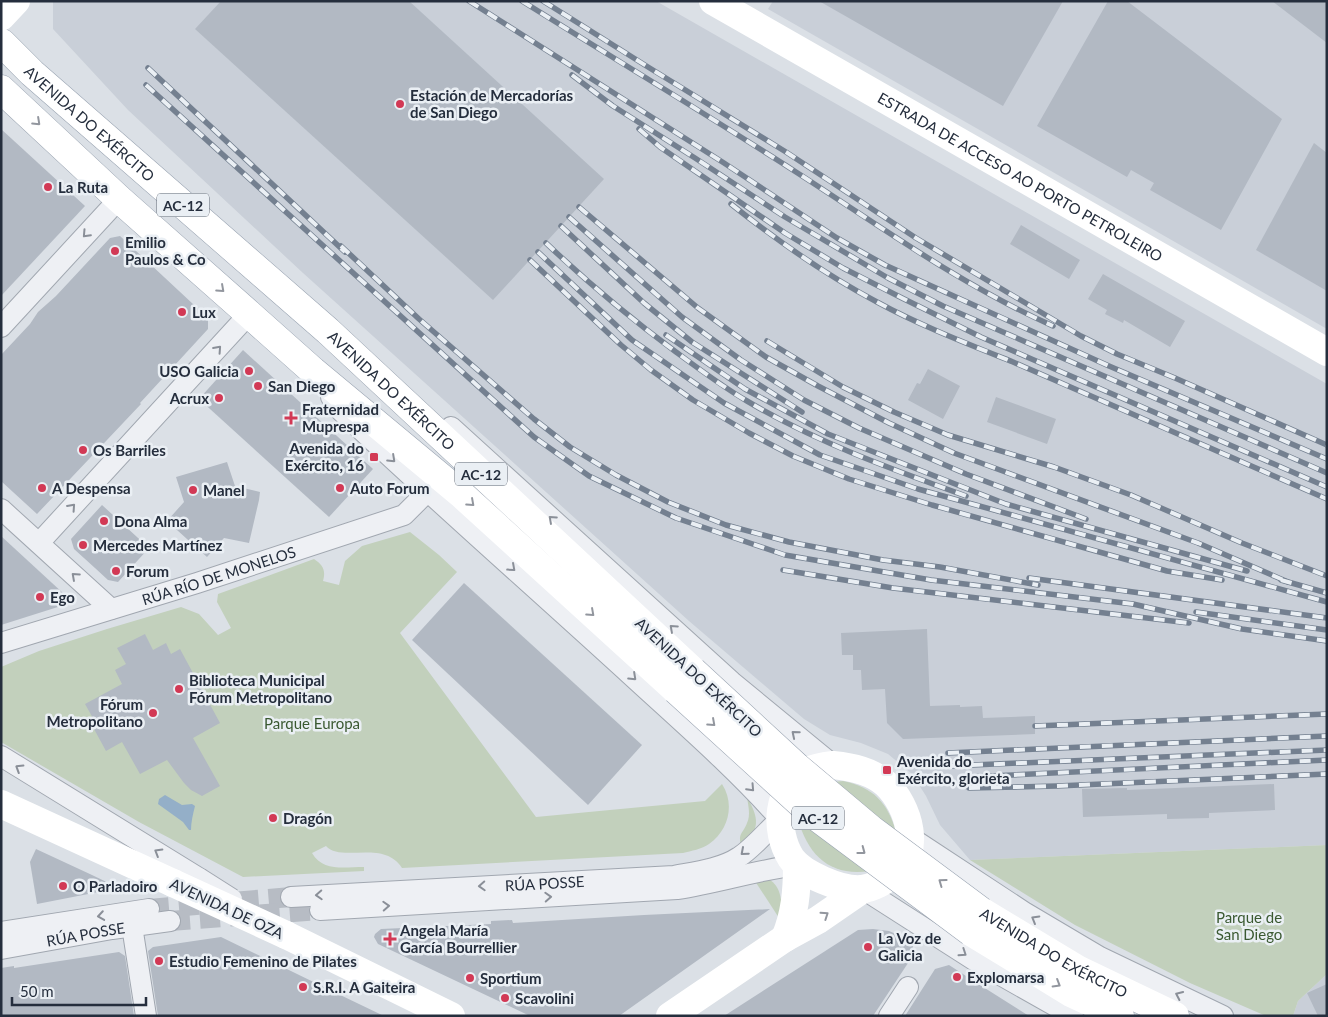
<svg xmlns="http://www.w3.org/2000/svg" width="1328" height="1017" font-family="Lato,sans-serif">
<rect width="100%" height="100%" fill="#dbe0e6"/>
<!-- built -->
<g fill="#c9cfd8">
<path d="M53 1H656L1327 384V845L970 860 940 825 926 796 912 774 888 754 861 743 830 735 804 719 689 621 303 273 128 110 53 29Z"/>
<path d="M773 1H1327V329L768 9Z"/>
<path d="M1327 974V1016H1293L1298 1001Z"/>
</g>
<!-- green -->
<g fill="#c2d0bc">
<path d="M410 532 439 555 457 572 400 633 536 817 705 801 722 784C735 804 729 830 709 844 702 849 691 851 683 853L402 868C384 839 341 863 326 846L312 853C323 872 344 867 364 867V871L243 877 139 822 1 742V667L39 651 107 629 181 607 199 614 218 635 231 628 217 602 218 594 314 559C323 565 326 570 323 581L339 585 345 561 362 546Z"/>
<path d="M843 781C873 787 888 803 896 832L870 871C831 877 808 856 798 819L833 782Z"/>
<path d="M747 797C759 818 761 830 741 846 738 832 743 834 747 823 751 815 748 805 747 797Z"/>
<path d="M1327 845V974L1298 1001 1293 1016H1266L1190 983 1075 925 970 860Z"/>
<path d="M764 877C783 884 782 903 781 921L753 878Z"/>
</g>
<!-- water -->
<path fill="#94afc8" d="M165 795 182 805 192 804 195 806C193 814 191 822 191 830H189L183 822 158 804 159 799Z"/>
<!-- building -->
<g fill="#b2b9c3">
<path d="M221 1H409L604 179 493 300 195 29Z"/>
<path d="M819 1H1063L1003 106Z"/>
<path d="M1108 1H1127L1282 119 1221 230 1150 190 1154 183 1131 170 1127 177 1037 126Z"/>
<path d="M1272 1H1327V43Z"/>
<path d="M1 129 85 206 1 296Z"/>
<path d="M1314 143 1327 153V291L1256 250Z"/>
<path d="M1021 225 1080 260 1069 279 1010 244Z"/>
<path d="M120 236 208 318V329L140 403 141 404 37 514 1 481V355L30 324 38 312 56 296 110 238Z"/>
<path d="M1103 274 1185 321 1170 347 1124 320 1123 323 1105 314 1107 310 1088 299Z"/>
<path d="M243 350 373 469 329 517 199 399Z"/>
<path d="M928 369 960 386 943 419 908 400 917 383 920 384Z"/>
<path d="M996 397 1056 419 1047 444 987 422Z"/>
<path d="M227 462 235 486 260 492 259 500 249 543 224 538 207 557 167 521 184 502 176 477Z"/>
<path d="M102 505 149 548 118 582 108 580 95 568 74 549 71 539Z"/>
<path d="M1 536 64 594 61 606 1 625Z"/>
<path d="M464 583 642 745 588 805 412 640Z"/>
<path d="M927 629 930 706 960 705V707L982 706 983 718 1035 716V734L903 739 887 723 885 689 862 690 861 670H853V655H842L841 633Z"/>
<path d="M145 634 153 650 166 643 171 654 180 649 220 723 193 738 220 786 202 796 191 790 184 783 167 760 140 774 122 742 106 751 94 729 98 727 85 704 122 684 115 670 126 664 117 648Z"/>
<path d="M1274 784 1275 810 1209 813V818L1167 819V814L1083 817 1082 789 1127 788V790Z"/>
<path d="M36 849 92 875 119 888 37 904 30 862Z"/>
<path d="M770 909 619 1016H530L378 944 374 937 375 934 381 929 491 924V921L512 920 513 923 644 915Z"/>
<path d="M858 930 873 929 889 931 912 941 914 954 873 1016H724Z"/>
<path d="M221 937 334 992 384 1016H158L148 951 153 947Z"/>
<path d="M119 952 125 956 134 1016H1V968L14 966V968Z"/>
<path d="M949 965 980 985 1029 1016H905L935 969Z"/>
<path d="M1327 984V1016H1318L1307 993Z"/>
</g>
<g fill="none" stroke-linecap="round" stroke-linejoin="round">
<!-- street-tunnel -->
<g stroke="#b7bcc4" stroke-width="20" stroke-dasharray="20 10" stroke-linecap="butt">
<path d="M149 909 291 897"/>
<path d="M170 921 320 910"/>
</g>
<!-- street casing -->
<g stroke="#a1a7b0" stroke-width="22">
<g id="street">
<path d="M1 327 119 199"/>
<path d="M451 427 732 682 833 765"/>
<path d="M1 509 111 609"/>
<path d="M39 543 249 314"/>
<path id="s1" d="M1 643 197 583 404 515 427 492"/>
<path d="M1 756 199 878"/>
<path d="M910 837 1024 912 1100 957 1223 1016"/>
<path d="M863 889 974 960 1073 1016"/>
<path id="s2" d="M291 897 674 876C695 872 721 869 739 857 752 849 768 830 780 819 732 765 677 718 624 669 530 583 434 499 341 411L331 397"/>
<path d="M320 910 677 889C718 883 756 870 797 865"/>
<path d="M132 926 146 1016"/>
<path d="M1 932 149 909"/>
<path id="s3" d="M1 949 112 929 170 921"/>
<path d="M889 1016 908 987"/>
</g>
</g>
<!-- primary casing -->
<g stroke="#9aa4b2" stroke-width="29">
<g id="primary">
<path id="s5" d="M2 43 32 73 328 331 693 671"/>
<path d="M1 89 119 199 249 314 313 371 461 494 676 690"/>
<path id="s6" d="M981 911 1079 970 1175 1016"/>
<path d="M971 932 1071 993 1120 1016"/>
</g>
</g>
<!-- street -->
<use href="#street" stroke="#eef0f4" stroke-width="20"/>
<!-- secondary -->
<g stroke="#fff" stroke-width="28">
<path id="s4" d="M713 1 1327 352"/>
<path d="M1 17 16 1"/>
<path d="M833 765C852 767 872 771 886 784 909 806 923 853 893 875 884 881 873 888 862 889 842 891 802 874 791 858 774 831 776 786 808 771 816 767 824 766 833 765Z"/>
<path d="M1 804 173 883"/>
<path d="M286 935 451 1016"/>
<path d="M785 938C795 914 797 891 797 865"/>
<path d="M670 1016 785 938 818 920 863 889"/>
</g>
<!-- primary -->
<use href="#primary" stroke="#fff" stroke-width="28"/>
<!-- rail casing -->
<g stroke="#748090" stroke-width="5.5">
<g id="rail">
<path d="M469 1 724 163 837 238 885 265 1109 366 1327 459"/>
<path d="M522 1C613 58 706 114 796 172 880 226 961 285 1053 326"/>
<path d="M543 1 648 67 786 152 916 238 1081 336 1117 354 1175 378 1327 445"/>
<path d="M148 68 345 252"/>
<path d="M572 75 613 106 695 158 785 217 888 278 943 306 1327 473"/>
<path d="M146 85 534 437 589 476 676 518 785 555 931 580 1133 604 1242 629 1327 641"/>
<path d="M639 129 660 147 785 233 843 268 902 298 981 337 1327 487"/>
<path d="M731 204C775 239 826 275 877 302 919 325 968 344 1013 362L1327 499"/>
<path d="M579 207 698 308 766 357 818 386 889 423 954 453 1198 543 1288 582"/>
<path d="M569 217 682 317 741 360 804 400 859 428 966 474 1086 519"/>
<path d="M561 226 644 303 692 342 802 412"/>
<path d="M546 243C587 282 630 318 676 352 699 369 723 387 747 401 816 442 891 469 966 496"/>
<path d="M341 246 419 319 534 419 570 447 616 475 668 502 726 525 789 542 883 560 940 567 1038 585"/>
<path d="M538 252 632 340 724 403 820 455 918 489 1327 602"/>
<path d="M530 260 621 345 651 370 693 400 749 433 793 456 849 479 932 505 1167 571 1222 580"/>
<path d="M666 335 745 389 828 434 1006 504 1247 571"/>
<path d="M767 341 843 387 894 412 948 435 1054 467 1131 495 1242 543 1327 576"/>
<path d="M783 570 893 588 1189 623"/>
<path d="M1029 578 1327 618"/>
<path d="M1281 580 1327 593"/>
<path d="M1196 612 1327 630"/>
<path d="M1035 726 1327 714"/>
<path d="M948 753 1327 736"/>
<path d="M950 766 1327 750"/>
<path d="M970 777 1327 760"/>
<path d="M969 788 1057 786 1327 774"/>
</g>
</g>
<!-- rail -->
<use href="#rail" stroke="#eaeff4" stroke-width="4" stroke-dasharray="11" stroke-linecap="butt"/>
<!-- street-bridge casing -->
<g stroke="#a1a7b0" stroke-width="22" stroke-linecap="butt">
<path id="street-bridge" d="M199 878 232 899"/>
</g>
<!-- primary-bridge casing -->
<g stroke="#9aa4b2" stroke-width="29" stroke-linecap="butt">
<g id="primary-bridge">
<path d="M693 671 797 767 872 830 981 911"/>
<path d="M676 690 810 812 971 932"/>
</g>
</g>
<!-- street-bridge -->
<use href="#street-bridge" stroke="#eef0f4" stroke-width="20"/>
<!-- secondary-bridge -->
<path stroke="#fff" stroke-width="28" d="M173 883 286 935"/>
<!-- primary-bridge -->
<use href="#primary-bridge" stroke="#fff" stroke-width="28"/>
</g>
<!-- one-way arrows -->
<defs><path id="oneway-chevron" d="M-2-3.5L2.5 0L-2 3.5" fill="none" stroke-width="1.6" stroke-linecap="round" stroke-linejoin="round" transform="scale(1.25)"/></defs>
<g stroke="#92969e">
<use href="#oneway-chevron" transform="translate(37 122) rotate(43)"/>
<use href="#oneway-chevron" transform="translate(221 289) rotate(42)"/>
<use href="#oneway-chevron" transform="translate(471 503) rotate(42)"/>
<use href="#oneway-chevron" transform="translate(591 613) rotate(42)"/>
<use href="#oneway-chevron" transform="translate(712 723) rotate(42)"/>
<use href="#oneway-chevron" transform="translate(862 851) rotate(37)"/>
<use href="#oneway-chevron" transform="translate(942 882) rotate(-144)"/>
<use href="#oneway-chevron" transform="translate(825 915) rotate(-34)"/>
<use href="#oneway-chevron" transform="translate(1057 984) rotate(31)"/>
</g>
<g stroke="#8a8f98">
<use href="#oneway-chevron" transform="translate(86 234) rotate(133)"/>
<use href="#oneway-chevron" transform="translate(218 349) rotate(-48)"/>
<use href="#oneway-chevron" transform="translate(392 459) rotate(43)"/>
<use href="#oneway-chevron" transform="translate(72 507) rotate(-48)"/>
<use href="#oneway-chevron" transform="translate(552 519) rotate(-138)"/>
<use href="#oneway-chevron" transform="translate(512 568) rotate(42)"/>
<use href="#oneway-chevron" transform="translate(75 576) rotate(-138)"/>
<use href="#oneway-chevron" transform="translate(673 628) rotate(-138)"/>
<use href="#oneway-chevron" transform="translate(633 677) rotate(43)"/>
<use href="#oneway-chevron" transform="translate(795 734) rotate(-140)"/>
<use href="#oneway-chevron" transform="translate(19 768) rotate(-148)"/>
<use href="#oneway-chevron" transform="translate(751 788) rotate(47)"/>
<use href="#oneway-chevron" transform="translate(158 852) rotate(-149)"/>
<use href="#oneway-chevron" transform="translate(744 852) rotate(139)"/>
<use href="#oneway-chevron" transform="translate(482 886) rotate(177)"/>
<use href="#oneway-chevron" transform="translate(319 895) rotate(177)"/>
<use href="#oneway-chevron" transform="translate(548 897) rotate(-3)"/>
<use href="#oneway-chevron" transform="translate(386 906) rotate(-3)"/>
<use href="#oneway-chevron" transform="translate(101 916) rotate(171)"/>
<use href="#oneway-chevron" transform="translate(1035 919) rotate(-150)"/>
<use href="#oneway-chevron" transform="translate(963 953) rotate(34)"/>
<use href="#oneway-chevron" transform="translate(1179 995) rotate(-155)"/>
</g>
<!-- markers -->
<g fill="#d23955" stroke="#eaeff4" stroke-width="2">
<circle cx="400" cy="104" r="5"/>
<circle cx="48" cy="187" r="5"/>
<circle cx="115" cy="251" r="5"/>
<circle cx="182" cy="312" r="5"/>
<circle cx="249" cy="371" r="5"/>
<circle cx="258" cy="386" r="5"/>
<circle cx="219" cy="398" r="5"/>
<path d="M288.5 410.5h5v5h5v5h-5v5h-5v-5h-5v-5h5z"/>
<circle cx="83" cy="450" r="5"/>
<rect x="369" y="452" width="10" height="10" rx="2.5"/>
<circle cx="42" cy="488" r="5"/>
<circle cx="340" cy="488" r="5"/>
<circle cx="193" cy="490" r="5"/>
<circle cx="104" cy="521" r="5"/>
<circle cx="83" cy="545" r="5"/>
<circle cx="116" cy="571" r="5"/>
<circle cx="40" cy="597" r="5"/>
<circle cx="179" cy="689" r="5"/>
<circle cx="153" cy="713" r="5"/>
<rect x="882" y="765" width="10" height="10" rx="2.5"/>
<circle cx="273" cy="818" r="5"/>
<circle cx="63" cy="886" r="5"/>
<path d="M387.5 931.5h5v5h5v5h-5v5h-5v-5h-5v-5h5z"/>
<circle cx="868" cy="947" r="5"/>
<circle cx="159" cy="961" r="5"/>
<circle cx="957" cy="977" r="5"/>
<circle cx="470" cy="978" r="5"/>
<circle cx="303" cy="987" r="5"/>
<circle cx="505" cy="998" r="5"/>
</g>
<g text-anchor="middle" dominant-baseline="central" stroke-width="5" stroke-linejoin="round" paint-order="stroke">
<!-- shield labels -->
<g fill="#eaeff4" stroke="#606874" stroke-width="1">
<rect x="157" y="193.5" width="52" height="23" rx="4"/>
<rect x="455" y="462.5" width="52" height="23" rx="4"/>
<rect x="792" y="806.5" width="52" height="23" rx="4"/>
</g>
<g font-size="14" font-weight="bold" fill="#252e3d">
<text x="183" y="205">AC-12</text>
<text x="481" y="474">AC-12</text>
<text x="818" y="818">AC-12</text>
</g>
<!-- poi labels -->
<g font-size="15" font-weight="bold" fill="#252e3d" stroke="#eaeff4" text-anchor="start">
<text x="410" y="95">Estación de Mercadorías<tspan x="410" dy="17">de San Diego</tspan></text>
<text x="58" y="187">La Ruta</text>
<text x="125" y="242">Emilio<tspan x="125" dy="17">Paulos &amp; Co</tspan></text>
<text x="192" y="312">Lux</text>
<text x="239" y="371" text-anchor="end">USO Galicia</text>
<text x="268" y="386">San Diego</text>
<text x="209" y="398" text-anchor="end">Acrux</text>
<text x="302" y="409">Fraternidad<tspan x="302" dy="17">Muprespa</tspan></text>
<text x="364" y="448" text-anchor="end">Avenida do<tspan x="364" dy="17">Exército, 16</tspan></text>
<text x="93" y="450">Os Barriles</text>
<text x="52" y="488">A Despensa</text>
<text x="350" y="488">Auto Forum</text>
<text x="203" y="490">Manel</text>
<text x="114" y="521">Dona Alma</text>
<text x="93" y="545">Mercedes Martínez</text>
<text x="126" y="571">Forum</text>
<text x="50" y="597">Ego</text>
<text x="189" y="680">Biblioteca Municipal<tspan x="189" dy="17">Fórum Metropolitano</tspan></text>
<text x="143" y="704" text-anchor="end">Fórum<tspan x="143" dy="17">Metropolitano</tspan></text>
<text x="897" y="761">Avenida do<tspan x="897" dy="17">Exército, glorieta</tspan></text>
<text x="283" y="818">Dragón</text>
<text x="73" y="886">O Parladoiro</text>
<text x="400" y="930">Angela María<tspan x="400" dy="17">García Bourrellier</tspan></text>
<text x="878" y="938">La Voz de<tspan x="878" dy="17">Galicia</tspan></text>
<text x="169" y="961">Estudio Femenino de Pilates</text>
<text x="967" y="977">Explomarsa</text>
<text x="480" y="978">Sportium</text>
<text x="313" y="987">S.R.I. A Gaiteira</text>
<text x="515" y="998">Scavolini</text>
</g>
<!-- street labels -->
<g font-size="15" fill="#252e3d" stroke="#eaeff4">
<text stroke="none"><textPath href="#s5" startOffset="119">AVENIDA DO EXÉRCITO</textPath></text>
<text stroke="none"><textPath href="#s4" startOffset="354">ESTRADA DE ACCESO AO PORTO PETROLEIRO</textPath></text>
<text stroke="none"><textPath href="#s5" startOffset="522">AVENIDA DO EXÉRCITO</textPath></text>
<text stroke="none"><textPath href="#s1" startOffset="228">RÚA RÍO DE MONELOS</textPath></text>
<text transform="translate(699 677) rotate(43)">AVENIDA DO EXÉRCITO</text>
<text stroke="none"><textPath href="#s2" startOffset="254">RÚA POSSE</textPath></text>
<text transform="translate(227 908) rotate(25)">AVENIDA DE OZA</text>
<text stroke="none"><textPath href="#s3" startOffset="86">RÚA POSSE</textPath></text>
<text stroke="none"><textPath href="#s6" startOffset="84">AVENIDA DO EXÉRCITO</textPath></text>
</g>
<!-- park labels -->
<g font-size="15" fill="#3a5931" stroke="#eaeff4">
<text x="312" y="723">Parque Europa</text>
<text x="1249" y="917">Parque de<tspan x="1249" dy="17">San Diego</tspan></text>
</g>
</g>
<!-- border -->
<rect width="1328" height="1017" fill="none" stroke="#252e3d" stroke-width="5"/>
<!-- scale -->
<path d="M12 997v8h134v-8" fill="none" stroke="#252e3d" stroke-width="2.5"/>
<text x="20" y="997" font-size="15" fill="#252e3d" stroke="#eaeff4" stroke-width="4" paint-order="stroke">50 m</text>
</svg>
